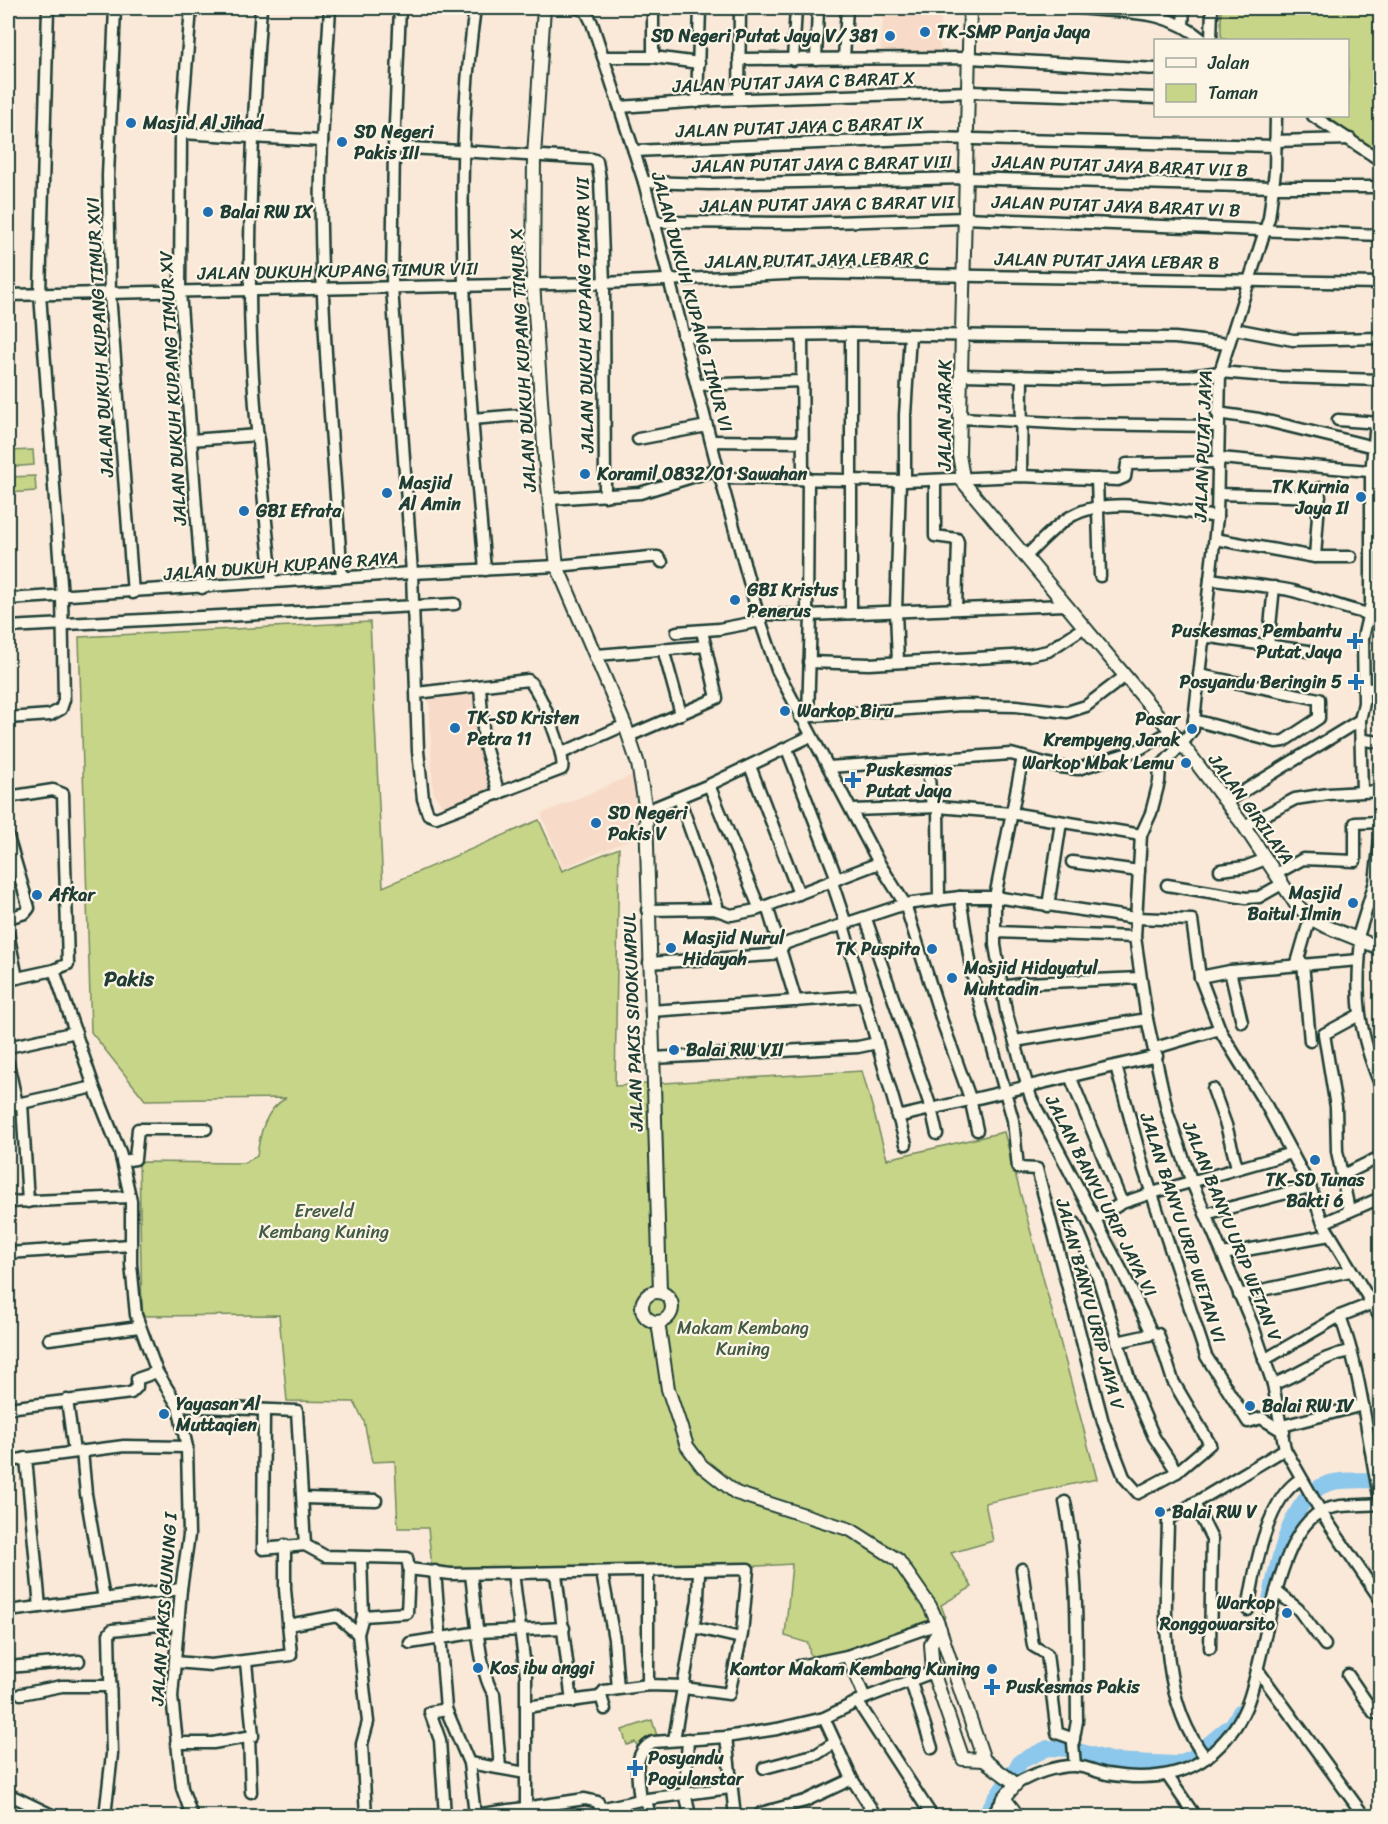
<svg xmlns="http://www.w3.org/2000/svg" width="1388" height="1824" font-family="Sriracha,sans-serif">
<rect width="100%" height="100%" fill="#fae9d8"/>
<filter id="ink" filterUnits="userSpaceOnUse"><feTurbulence type="fractalNoise" baseFrequency=".0167" numOctaves="2"/><feDisplacementMap in="SourceGraphic" scale="12" xChannelSelector="R" yChannelSelector="G"/><feConvolveMatrix kernelMatrix="1 2 1 2 8 2 1 2 1" color-interpolation-filters="sRGB"/></filter>
<g filter="url(#ink)">
<!-- built -->
<g fill="#f7dbc8">
<path d="M884 8H941L940 57 880 56Z"/>
<path d="M477 693 482 756 496 790 445 810 433 792 429 700Z"/>
<path d="M637 773 648 832 563 868 541 814Z"/>
</g>
<!-- green -->
<g fill="#c7d589" stroke="#73895e" stroke-width="1.5">
<path d="M1221 8H1380V155L1327 116H1348V40H1227L1221 36Z"/>
<path d="M33 450 34 465 8 467V451Z"/>
<path d="M35 476 36 491 8 493V477Z"/>
<path d="M370 622 383 887 539 820 562 871 619 848 615 1086 862 1071 887 1159 1004 1132 1097 1479 985 1503 993 1541 951 1553 972 1587 941 1605 945 1616 942 1625 825 1659 810 1655 808 1643 785 1636 792 1564 708 1569 432 1568 428 1528H398L395 1461 372 1462 364 1421 354 1402 287 1401 279 1315 142 1316 139 1162 244 1163 257 1156C260 1132 265 1110 286 1098L145 1100 91 1032 79 637Z"/>
<path d="M652 1720 658 1739 638 1747 635 1742 627 1745 622 1730Z"/>
</g>
<g fill="none" stroke-linecap="round" stroke-linejoin="round">
<!-- river -->
<g stroke="#8cc7ec" stroke-width="16">
<path d="M1270 1601C1277 1566 1290 1489 1334 1482 1349 1479 1366 1481 1380 1480"/>
<path d="M984 1816 1021 1761 1048 1748 1071 1749 1113 1761 1176 1764 1192 1758 1233 1724 1240 1712"/>
</g>
<!-- minor casing -->
<g stroke="#1f3d34" stroke-width="15">
<g id="minor">
<path d="M115 8 108 176 110 294 133 593"/>
<path d="M191 8 181 133 180 291 202 588"/>
<path d="M261 8C254 102 249 196 250 291 250 388 263 486 272 582"/>
<path d="M330 8C326 81 319 155 321 230 323 346 334 462 342 578"/>
<path d="M400 8 394 147 392 287 412 573 418 751 423 799 428 814 436 817 562 769C566 755 540 689 528 680L417 693"/>
<path d="M475 8C449 195 469 383 485 570"/>
<path d="M578 8 586 11 592 23 644 182 718 469 758 614 777 670 879 863 905 904 942 1021 970 1098 977 1130"/>
<path d="M1081 8C1128 14 1165 8 1203 40"/>
<path d="M1183 25 1184 8"/>
<path d="M1211 40 1212 8"/>
<path d="M603 57H653L699 63"/>
<path d="M653 57V8"/>
<path d="M844 58 847 8"/>
<path d="M739 59 970 58 1156 69"/>
<path d="M816 59 818 8"/>
<path d="M793 60 796 8"/>
<path d="M739 99 740 8"/>
<path d="M697 102 700 8"/>
<path d="M620 107 716 100 969 92 1156 98"/>
<path d="M1276 116 1275 171 1269 218 1220 372 1217 517 1193 729 1182 744 1160 767 1159 782 1151 813 1141 835 1135 937 1147 1019 1168 1114 1191 1180 1253 1326 1273 1384 1285 1449 1321 1512 1380 1599"/>
<path d="M1313 116 1380 160"/>
<path d="M181 133 322 141"/>
<path d="M1275 141 1350 139"/>
<path d="M394 147 592 159 597 161 600 179 604 283 605 496"/>
<path d="M634 151 932 138 1275 146"/>
<path d="M644 182 710 184 965 178 1273 187H1380"/>
<path d="M654 222 802 223 965 218 1380 235"/>
<path d="M8 295 604 283 806 273 1380 283"/>
<path d="M1235 329 1293 340 1380 338"/>
<path d="M802 335 803 478"/>
<path d="M683 336 851 334 1175 338 1228 344"/>
<path d="M963 375 1098 378 1190 376 1220 372 1280 377 1380 380"/>
<path d="M697 385 801 381"/>
<path d="M1217 413 1259 419 1374 447"/>
<path d="M961 418 1074 424 1217 426"/>
<path d="M472 419 521 415"/>
<path d="M1338 420 1380 423"/>
<path d="M638 439 707 426"/>
<path d="M191 440 258 435"/>
<path d="M711 441 803 442"/>
<path d="M1220 458 1380 472"/>
<path d="M1021 476 1022 376"/>
<path d="M720 478 905 481 1021 476 1118 480 1125 477 1127 464 1219 462"/>
<path d="M1097 479 1100 576"/>
<path d="M935 480V536L957 539 958 542 956 609"/>
<path d="M905 481V415L910 335"/>
<path d="M1218 494 1320 497"/>
<path d="M549 499 640 493 718 469"/>
<path d="M1215 539 1315 557H1351"/>
<path d="M1025 557C1039 544 1053 527 1070 517 1108 494 1175 511 1217 517"/>
<path d="M1315 557 1320 488"/>
<path d="M1210 579C1238 584 1266 585 1293 591 1319 598 1343 609 1370 614"/>
<path d="M8 599 412 573 557 566 650 557H658L662 562"/>
<path d="M851 613V334"/>
<path d="M758 614 807 615 1065 605"/>
<path d="M807 615 808 478"/>
<path d="M8 627 455 604"/>
<path d="M677 632 719 629 761 621"/>
<path d="M1203 636 1308 651"/>
<path d="M1268 646 1274 587"/>
<path d="M663 649 681 714"/>
<path d="M597 655 706 646"/>
<path d="M809 662 869 664 1029 655 1048 651 1083 628"/>
<path d="M898 662 896 611 900 481"/>
<path d="M480 686 484 743 499 794"/>
<path d="M1364 688 1380 690"/>
<path d="M800 717 962 705 1016 706 1067 712 1086 706 1124 677"/>
<path d="M808 717 811 615"/>
<path d="M8 718 50 715 61 709 64 700 62 597 40 294 48 8"/>
<path d="M1194 720 1276 742 1284 741 1319 718V699L1199 675"/>
<path d="M1360 720 1362 791"/>
<path d="M629 736 717 698 702 631"/>
<path d="M1364 740 1380 742"/>
<path d="M787 749 837 879"/>
<path d="M562 753 625 725"/>
<path d="M1023 757 995 897V945L1006 1011 1031 1098 1124 1275 1150 1329 1149 1335 1117 1342"/>
<path d="M927 760 932 807"/>
<path d="M750 766 799 894"/>
<path d="M829 767 1011 754 1060 767 1078 769 1138 750 1171 731"/>
<path d="M709 785 759 907"/>
<path d="M8 797 53 790 63 794 68 964 54 970 8 980"/>
<path d="M679 798 717 905 714 909"/>
<path d="M1226 802 1360 720 1364 703 1363 638 1371 603V473L1376 423"/>
<path d="M938 807 939 900"/>
<path d="M852 810 938 807 1011 813 1141 835"/>
<path d="M646 811 709 785 811 736"/>
<path d="M1244 826 1295 799 1328 794 1380 791"/>
<path d="M8 837 29 908 25 913 8 918"/>
<path d="M1072 862 1139 871"/>
<path d="M1220 870 1245 867 1266 859"/>
<path d="M1276 874 1303 859 1355 861V823L1380 822"/>
<path d="M832 882 846 924"/>
<path d="M1167 885 1246 898 1259 897 1282 884"/>
<path d="M960 897 972 974 1013 1120 1018 1168 1037 1169 1103 1422 1124 1477 1138 1493 1177 1472 1210 1444 1173 1381 1158 1334 1150 1332"/>
<path d="M767 906 796 1001"/>
<path d="M1048 906 1061 822"/>
<path d="M647 910 714 909 731 915 756 910 879 863"/>
<path d="M866 919 931 1108 937 1134"/>
<path d="M843 925 906 1144"/>
<path d="M995 932 1135 937"/>
<path d="M8 933 17 978"/>
<path d="M1357 940 1375 882 1380 841"/>
<path d="M1361 941C1355 998 1358 1030 1380 1084"/>
<path d="M649 963 771 955 787 943 905 904 960 897H995L1135 918 1192 920 1200 977 1221 1032 1266 1105 1310 1187 1323 1223 1380 1317"/>
<path d="M1297 963 1310 918"/>
<path d="M1303 963 1310 1041"/>
<path d="M54 970 94 1087 120 1152 131 1201V1264L136 1315 157 1372 178 1406 187 1447 189 1535 181 1589 172 1697 182 1788 192 1816"/>
<path d="M1230 971 1242 1022"/>
<path d="M1200 977 1230 971 1359 960"/>
<path d="M1002 987 1027 983 1140 978"/>
<path d="M651 1011 864 996"/>
<path d="M1015 1041 1147 1019"/>
<path d="M8 1047 76 1032"/>
<path d="M1155 1048 1220 1029"/>
<path d="M653 1058 858 1047 877 1043"/>
<path d="M8 1063 17 1104"/>
<path d="M1116 1066 1144 1170 1206 1356 1248 1422 1261 1418 1284 1432"/>
<path d="M1070 1076 1122 1203"/>
<path d="M1213 1089 1226 1125 1237 1167"/>
<path d="M22 1103 28 1202"/>
<path d="M8 1106 94 1087"/>
<path d="M897 1117 1157 1056"/>
<path d="M122 1161 135 1159 138 1129H206"/>
<path d="M1343 1175 1380 1157"/>
<path d="M8 1202 130 1197"/>
<path d="M1349 1210 1337 1151 1336 1107 1324 1034 1359 1015"/>
<path d="M1205 1214 1310 1187"/>
<path d="M1094 1220 1122 1203 1152 1193 1292 1153"/>
<path d="M1075 1223 1098 1278 1131 1384 1154 1437 1177 1472"/>
<path d="M1323 1223 1380 1198"/>
<path d="M8 1253 131 1245"/>
<path d="M1223 1254 1330 1235"/>
<path d="M1239 1295 1350 1271"/>
<path d="M1340 1316C1362 1375 1367 1439 1380 1500"/>
<path d="M49 1339 139 1327"/>
<path d="M1264 1360 1340 1316 1373 1303"/>
<path d="M1273 1384C1303 1374 1320 1356 1351 1351"/>
<path d="M67 1400 74 1452"/>
<path d="M178 1406 297 1411 305 1545"/>
<path d="M8 1408 131 1393 137 1387V1379L157 1372"/>
<path d="M264 1410 263 1549 305 1545 325 1556 407 1558 409 1569 451 1574 748 1569 742 1634 729 1694 684 1688"/>
<path d="M1282 1426 1363 1405"/>
<path d="M82 1451 86 1494 104 1599"/>
<path d="M26 1458 40 1607"/>
<path d="M8 1461 124 1446 187 1447"/>
<path d="M303 1498 376 1500"/>
<path d="M1065 1502C1080 1575 1076 1648 1077 1721L1073 1743 1075 1766"/>
<path d="M1194 1503 1212 1539 1210 1648"/>
<path d="M361 1558 363 1616 358 1634 368 1722 362 1744 366 1816"/>
<path d="M1022 1569 1033 1646 1047 1654 1057 1733 1074 1739"/>
<path d="M435 1571 446 1709 469 1763 475 1815 585 1799 598 1802 603 1816"/>
<path d="M648 1572V1685"/>
<path d="M513 1573 526 1675V1807"/>
<path d="M602 1573 614 1639 618 1689"/>
<path d="M556 1574 572 1702"/>
<path d="M471 1575C475 1603 479 1676 494 1694L500 1768"/>
<path d="M1276 1591 1298 1609 1325 1645"/>
<path d="M1248 1610C1254 1573 1266 1498 1301 1479"/>
<path d="M8 1611 181 1589"/>
<path d="M363 1616 407 1613 409 1569"/>
<path d="M288 1625 337 1616 358 1634"/>
<path d="M693 1627 741 1638"/>
<path d="M410 1643 479 1632 564 1628"/>
<path d="M847 1656 865 1698"/>
<path d="M175 1662 211 1665 291 1655 285 1589V1545"/>
<path d="M799 1666 847 1656 938 1624"/>
<path d="M8 1667 79 1661"/>
<path d="M1257 1669 1364 1816"/>
<path d="M1348 1675 1374 1713 1380 1712"/>
<path d="M910 1679 932 1748"/>
<path d="M21 1694 62 1686H111"/>
<path d="M601 1696 605 1709"/>
<path d="M857 1701 932 1816"/>
<path d="M526 1707 600 1697 604 1691 648 1685 684 1686"/>
<path d="M824 1718 852 1779 876 1816"/>
<path d="M249 1737 251 1792"/>
<path d="M726 1737 735 1816"/>
<path d="M688 1739 685 1792 690 1816"/>
<path d="M674 1740 698 1600 699 1571"/>
<path d="M176 1743H213L253 1736 246 1662"/>
<path d="M1206 1758C1154 1694 1167 1596 1168 1519L1285 1449"/>
<path d="M469 1763 526 1773"/>
<path d="M764 1768 817 1754 834 1743"/>
<path d="M1167 1775 1195 1816"/>
<path d="M1016 1784C1032 1774 1057 1765 1076 1766 1087 1767 1097 1772 1107 1774 1142 1780 1178 1779 1207 1757 1223 1744 1238 1726 1246 1707 1266 1661 1274 1534 1322 1511 1339 1503 1362 1506 1380 1504"/>
<path d="M8 1794 54 1816"/>
<path d="M640 1800C638 1779 631 1753 653 1742L726 1737 777 1729 824 1718 865 1698 933 1672"/>
<path d="M646 1800 650 1816"/>
<path d="M600 1809 640 1800 730 1788"/>
<path d="M761 1813 805 1801 852 1779"/>
<path d="M105 1816 112 1754 109 1634 112 1630 178 1623"/>
<path d="M445 1816 440 1740 430 1712 446 1709"/>
<path d="M992 1816 1004 1798"/>
</g>
</g>
<!-- tertiary casing -->
<g stroke="#1f3d34" stroke-width="16">
<g id="tertiary">
<path d="M544 8 534 156 533 282 545 459 557 566 625 725 638 764 646 811 660 1291"/>
<path d="M970 8 959 455 964 483 1182 744 1244 826 1295 903 1310 918 1325 926 1380 948"/>
<circle cx="657" cy="1307" r="15"/>
<path d="M658 1322 668 1389 687 1446 702 1466 736 1493 851 1530 898 1560 930 1606 938 1624 984 1760 1016 1784 1004 1798 1018 1816"/>
<path d="M940 1629 931 1644 933 1672 963 1759 984 1760"/>
</g>
</g>
<!-- minor -->
<use href="#minor" stroke="#fcf5e5" stroke-width="10"/>
<!-- tertiary -->
<use href="#tertiary" stroke="#fcf5e5" stroke-width="12"/>
</g>
</g>
<!-- markers -->
<g fill="#1f6fb2" stroke="#fcf5e5" stroke-width="2">
<circle cx="925" cy="32" r="6"/>
<circle cx="890" cy="36" r="6"/>
<circle cx="131" cy="123" r="6"/>
<circle cx="342" cy="142" r="6"/>
<circle cx="208" cy="212" r="6"/>
<circle cx="585" cy="474" r="6"/>
<circle cx="387" cy="493" r="6"/>
<circle cx="1361" cy="497" r="6"/>
<circle cx="244" cy="511" r="6"/>
<circle cx="735" cy="600" r="6"/>
<path d="M1352 632h6v6h6v6h-6v6h-6v-6h-6v-6h6z"/>
<path d="M1353 673h6v6h6v6h-6v6h-6v-6h-6v-6h6z"/>
<circle cx="785" cy="711" r="6"/>
<circle cx="455" cy="728" r="6"/>
<circle cx="1192" cy="729" r="6"/>
<circle cx="1186" cy="763" r="6"/>
<path d="M850 771h6v6h6v6h-6v6h-6v-6h-6v-6h6z"/>
<circle cx="596" cy="823" r="6"/>
<circle cx="37" cy="895" r="6"/>
<circle cx="1353" cy="903" r="6"/>
<circle cx="671" cy="948" r="6"/>
<circle cx="932" cy="949" r="6"/>
<circle cx="952" cy="978" r="6"/>
<circle cx="674" cy="1050" r="6"/>
<circle cx="1315" cy="1160" r="6"/>
<circle cx="1250" cy="1406" r="6"/>
<circle cx="164" cy="1414" r="6"/>
<circle cx="1160" cy="1512" r="6"/>
<circle cx="1287" cy="1613" r="6"/>
<circle cx="478" cy="1668" r="6"/>
<circle cx="992" cy="1669" r="6"/>
<path d="M989 1678h6v6h6v6h-6v6h-6v-6h-6v-6h6z"/>
<path d="M632 1759h6v6h6v6h-6v6h-6v-6h-6v-6h6z"/>
</g>
<g text-anchor="middle" dominant-baseline="central" stroke-width="4.5" stroke-linejoin="round" paint-order="stroke">
<!-- poi labels -->
<g font-size="18" font-weight="bold" fill="#1f3d34" stroke="#fcf5e5" text-anchor="start">
<text x="937" y="32">TK-SMP Panja Jaya</text>
<text x="878" y="36" text-anchor="end">SD Negeri Putat Jaya V/ 381</text>
<text x="143" y="123">Masjid Al Jihad</text>
<text x="354" y="132">SD Negeri<tspan x="354" dy="21">Pakis III</tspan></text>
<text x="220" y="212">Balai RW IX</text>
<text x="597" y="474">Koramil 0832/01 Sawahan</text>
<text x="399" y="483">Masjid<tspan x="399" dy="21">Al Amin</tspan></text>
<text x="1349" y="487" text-anchor="end">TK Kurnia<tspan x="1349" dy="21">Jaya II</tspan></text>
<text x="256" y="511">GBI Efrata</text>
<text x="747" y="590">GBI Kristus<tspan x="747" dy="21">Penerus</tspan></text>
<text x="1342" y="631" text-anchor="end">Puskesmas Pembantu<tspan x="1342" dy="21">Putat Jaya</tspan></text>
<text x="1342" y="682" text-anchor="end">Posyandu Beringin 5</text>
<text x="797" y="711">Warkop Biru</text>
<text x="467" y="718">TK-SD Kristen<tspan x="467" dy="21">Petra 11</tspan></text>
<text x="1180" y="719" text-anchor="end">Pasar<tspan x="1180" dy="21">Krempyeng Jarak</tspan></text>
<text x="1174" y="763" text-anchor="end">Warkop Mbak Lemu</text>
<text x="866" y="770">Puskesmas<tspan x="866" dy="21">Putat Jaya</tspan></text>
<text x="608" y="813">SD Negeri<tspan x="608" dy="21">Pakis V</tspan></text>
<text x="1341" y="893" text-anchor="end">Masjid<tspan x="1341" dy="21">Baitul Ilmin</tspan></text>
<text x="49" y="895">Afkar</text>
<text x="683" y="938">Masjid Nurul<tspan x="683" dy="21">Hidayah</tspan></text>
<text x="920" y="949" text-anchor="end">TK Puspita</text>
<text x="964" y="968">Masjid Hidayatul<tspan x="964" dy="21">Muhtadin</tspan></text>
<text x="686" y="1050">Balai RW VII</text>
<text x="1315" y="1180" text-anchor="middle">TK-SD Tunas<tspan x="1315" dy="21">Bakti 6</tspan></text>
<text x="176" y="1404">Yayasan Al<tspan x="176" dy="21">Muttaqien</tspan></text>
<text x="1262" y="1406">Balai RW IV</text>
<text x="1172" y="1512">Balai RW V</text>
<text x="1275" y="1603" text-anchor="end">Warkop<tspan x="1275" dy="21">Ronggowarsito</tspan></text>
<text x="490" y="1668">Kos ibu anggi</text>
<text x="980" y="1669" text-anchor="end">Kantor Makam Kembang Kuning</text>
<text x="1006" y="1687">Puskesmas Pakis</text>
<text x="648" y="1758">Posyandu<tspan x="648" dy="21">Pagulanstar</tspan></text>
</g>
<!-- street labels -->
<g font-size="18" fill="#1f3d34" stroke="#fcf5e5">
<text transform="translate(794 82) rotate(-2)">JALAN PUTAT JAYA C BARAT X</text>
<text transform="translate(800 127) rotate(-2)">JALAN PUTAT JAYA C BARAT IX</text>
<text transform="translate(822 164) rotate(-1)">JALAN PUTAT JAYA C BARAT VIII</text>
<text transform="translate(1120 166) rotate(2)">JALAN PUTAT JAYA BARAT VII B</text>
<text transform="translate(827 204) rotate(-1)">JALAN PUTAT JAYA C BARAT VII</text>
<text transform="translate(1116 206) rotate(2)">JALAN PUTAT JAYA BARAT VI B</text>
<text transform="translate(817 260) rotate(-1)">JALAN PUTAT JAYA LEBAR C</text>
<text transform="translate(1107 261) rotate(1)">JALAN PUTAT JAYA LEBAR B</text>
<text transform="translate(338 271) rotate(-1)">JALAN DUKUH KUPANG TIMUR VIII</text>
<text transform="translate(692 302) rotate(75)">JALAN DUKUH KUPANG TIMUR VI</text>
<text transform="translate(585 315) rotate(-91)">JALAN DUKUH KUPANG TIMUR VII</text>
<text transform="translate(100 337) rotate(-93)">JALAN DUKUH KUPANG TIMUR XVI</text>
<text transform="translate(523 360) rotate(-93)">JALAN DUKUH KUPANG TIMUR X</text>
<text transform="translate(173 388) rotate(-93)">JALAN DUKUH KUPANG TIMUR XV</text>
<text transform="translate(945 415) rotate(-90)">JALAN JARAK</text>
<text transform="translate(1203 446) rotate(-88)">JALAN PUTAT JAYA</text>
<text transform="translate(281 566) rotate(-4)">JALAN DUKUH KUPANG RAYA</text>
<text transform="translate(1251 809) rotate(54)">JALAN GIRILAYA</text>
<text transform="translate(633 1022) rotate(-92)">JALAN PAKIS SIDOKUMPUL</text>
<text transform="translate(1101 1196) rotate(63)">JALAN BANYU URIP JAYA VI</text>
<text transform="translate(1183 1228) rotate(72)">JALAN BANYU URIP WETAN VI</text>
<text transform="translate(1232 1231) rotate(68)">JALAN BANYU URIP WETAN V</text>
<text transform="translate(1090 1304) rotate(75)">JALAN BANYU URIP JAYA V</text>
<text transform="translate(164 1609) rotate(-86)">JALAN PAKIS GUNUNG I</text>
</g>
<!-- park labels -->
<g font-size="18" fill="#415b45" stroke="#fcf5e5">
<text x="324" y="1211">Ereveld<tspan x="324" dy="21">Kembang Kuning</tspan></text>
<text x="743" y="1328">Makam Kembang<tspan x="743" dy="21">Kuning</tspan></text>
</g>
<!-- quarter labels -->
<g font-size="21" font-weight="bold" fill="#1f3d34" stroke="#fcf5e5">
<text x="129" y="979">Pakis</text>
</g>
</g>
<!-- margin -->
<rect width="1388" height="1824" fill="none" stroke="#fcf5e5" stroke-width="30"/>
<rect x="15" y="15" width="1358" height="1794" fill="none" stroke="#1f3d34" stroke-width="2" filter="url(#ink)"/>
<!-- legend -->
<rect x="1154" y="39" width="195" height="78" fill="#fcf5e5" stroke="#a4ab9e" stroke-width="1.5"/>
<rect x="1166" y="58" width="30" height="9" fill="#fcf5e5" stroke="#a4ab9e" stroke-width="1.5"/>
<text x="1208" y="69" font-size="18" fill="#1f3d34">Jalan</text>
<rect x="1166" y="84" width="30" height="18" fill="#c7d589" stroke="#a4ab9e" stroke-width="1.5"/>
<text x="1208" y="99" font-size="18" fill="#1f3d34">Taman</text>
</svg>
